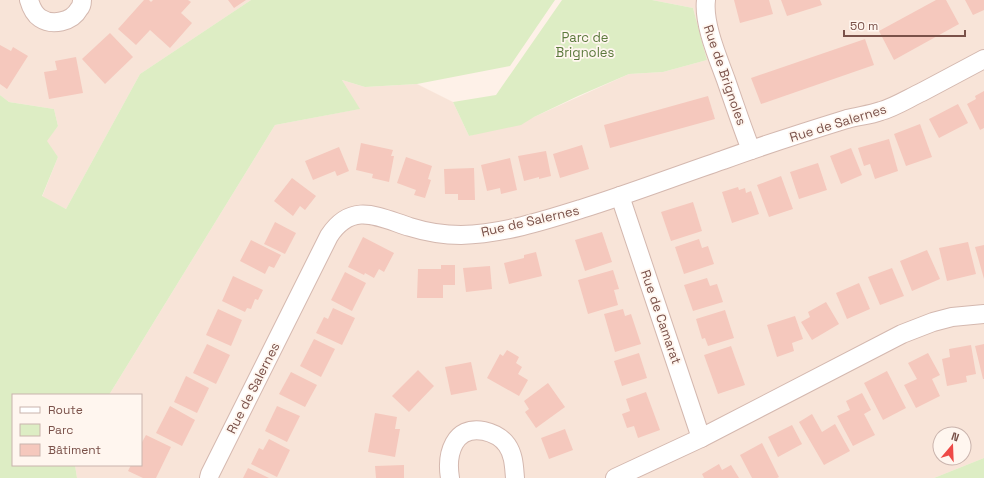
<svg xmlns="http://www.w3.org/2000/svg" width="984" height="478" font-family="'Space Grotesk',sans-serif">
<rect width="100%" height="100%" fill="#fef1e8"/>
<!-- residential -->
<g fill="#f8e4d8" fill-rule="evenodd">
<path d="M0 0H251L140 74 66 209 42 197 58 157 46 141 58 126 54 109 9 102 0 95Z"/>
<path d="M652 0H984V458L934 478H77L75 465H141V395H109L275 125 359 109 342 80 365 87 417 84 453 102 469 136 534 117 629 74 663 72 707 60 693 8ZM940 434H964V458H940Z"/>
</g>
<!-- green -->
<g fill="#ddedc4">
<path d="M251 0H555L510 66 417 84 365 87 342 80 360 109 275 125 109 395H13V465H75L77 478H0V95L9 102 54 109 58 126 47 141 58 157 42 196 66 209 140 74Z"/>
<path d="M562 0H652L693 8 707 60 663 72 629 74 578 96 534 117 521 125 469 136 453 102 496 95Z"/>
<path d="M984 458V478H934Z"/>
</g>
<!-- building -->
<g fill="#f5c8bd">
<path d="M144 0H149L151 2 153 0H188L191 2 181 13 192 23 170 48 150 30 136 45 118 29Z"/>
<path d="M228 0H246L234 8Z"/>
<path d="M734 0H769L773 14 740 23Z"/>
<path d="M781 0H820L822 5 787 16Z"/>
<path d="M936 0H946L959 24 894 60 879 31Z"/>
<path d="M965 0H984V10L973 15Z"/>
<path d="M110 33 133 57 105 84 82 59Z"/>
<path d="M865 39 874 65 761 104 751 78Z"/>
<path d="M0 45 11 51 13 47 28 56 7 89 0 84Z"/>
<path d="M76 57 83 93 49 99 44 72 57 70 55 61Z"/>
<path d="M984 91V128L980 130 967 104 976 99 975 96Z"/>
<path d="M708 96 715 119 610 148 604 125Z"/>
<path d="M958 104 968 123 939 138 929 119Z"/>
<path d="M920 124 932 157 906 166 894 134Z"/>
<path d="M889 139 898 171 875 179 870 164 864 166 858 148Z"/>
<path d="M361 143 393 150 391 156H394L389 182 372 178 373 174 356 170Z"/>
<path d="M582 145 589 169 560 178 553 154Z"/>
<path d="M339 147 349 171 337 176 335 171 313 180 305 161Z"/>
<path d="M851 148 862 175 841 184 830 156Z"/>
<path d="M546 151 551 176 539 179V177L524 181 518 156Z"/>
<path d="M406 157 432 166 428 179 431 180 425 198 414 195 416 190 397 183Z"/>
<path d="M510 158 517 190 501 194 500 188 487 191 481 165Z"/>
<path d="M818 163 827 190 799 199 790 172Z"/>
<path d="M474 168 475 200H458V194H445L444 169Z"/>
<path d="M781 176 793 209 769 217 757 185Z"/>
<path d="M292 178 316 196 305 210 300 206 293 216 274 201Z"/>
<path d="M738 187 739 190 745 188 746 193 751 191 759 214 732 223 722 192Z"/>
<path d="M693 202 702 231 671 241 661 212Z"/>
<path d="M275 222 296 233 285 254 264 244Z"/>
<path d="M602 232 612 262 585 271 575 240Z"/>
<path d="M363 237 394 253 384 272 379 269 374 278 365 273 364 275 348 267Z"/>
<path d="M699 239 702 248 708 246 714 264 684 274 675 247Z"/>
<path d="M251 240 281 255 274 268 269 266 265 274 240 261Z"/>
<path d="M968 242 976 274 947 281 939 248Z"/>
<path d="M984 245V279L975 247Z"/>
<path d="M927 250 940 279 912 291 900 261Z"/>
<path d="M536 252 542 276 509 284 504 263 524 258V255Z"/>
<path d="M441 265H455V285H443V298H417L418 269H441Z"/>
<path d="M490 266 492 289 466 292 463 268Z"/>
<path d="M892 268 904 296 880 305 868 277Z"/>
<path d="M613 270 619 289 614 290 618 305 588 314 578 280Z"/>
<path d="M345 272 366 283 352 311 331 300Z"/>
<path d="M233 276 263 290 258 300 255 299 251 309 247 308 245 312 222 301Z"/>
<path d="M707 278 710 286 717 284 723 302 693 311 684 285Z"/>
<path d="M859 283 870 309 847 319 836 293Z"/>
<path d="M826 302 839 324 812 340 801 322 810 317 808 312Z"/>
<path d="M333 308 355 318 342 345 316 333 324 317 328 319Z"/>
<path d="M218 309 242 320 231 346 206 335Z"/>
<path d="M623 309 625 316 631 314 641 344 615 352 604 314Z"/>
<path d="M725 310 734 338 708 346 705 338 702 339 696 319Z"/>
<path d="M795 316 803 339 792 343 794 351 777 357 767 325Z"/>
<path d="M314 339 335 349 321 377 300 366Z"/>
<path d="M207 344 230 355 216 384 193 373Z"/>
<path d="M984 344V379H983L975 346Z"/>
<path d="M971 345 976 374 966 376 967 382 947 386 942 359 950 357 949 349Z"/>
<path d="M731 346 745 385 718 394 704 355Z"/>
<path d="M507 350 519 357 516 363 522 367 518 374 528 380 519 396 487 378 500 354 503 356Z"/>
<path d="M639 353 647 378 622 386 614 361Z"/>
<path d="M928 353 940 375 932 379 940 396 916 408 904 385 917 379 908 363Z"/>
<path d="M471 362 477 390 451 395 445 367Z"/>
<path d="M418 370 434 386 409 412 392 396Z"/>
<path d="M887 371 906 408 883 420 864 383Z"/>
<path d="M291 372 317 385 305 407 279 394Z"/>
<path d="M186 376 209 388 197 413 174 402Z"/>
<path d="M548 383 565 407 536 428 525 412 529 409 524 401Z"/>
<path d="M646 392 660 430 638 438 634 426 627 428 622 414 630 411 626 399Z"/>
<path d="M862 393 871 410 864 414 875 435 853 446 837 416 850 410 846 401Z"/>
<path d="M170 406 195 420 182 446 156 433Z"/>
<path d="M277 406 300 416 287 442 265 431Z"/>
<path d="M375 413 397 417 395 429H400L395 457 368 452Z"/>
<path d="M812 414 822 432 835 424 850 451 824 465 799 422Z"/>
<path d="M792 425 802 444 778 457 768 437Z"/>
<path d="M565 429 573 450 549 459 541 438Z"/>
<path d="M146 435 171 447 156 478H143L128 471 131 465H141V444Z"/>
<path d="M269 439 290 450 277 477 251 464 259 448 263 450Z"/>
<path d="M762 443 779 477 777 478H752L740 455Z"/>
<path d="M719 464 722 470 731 465 739 478H704L702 474Z"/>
<path d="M404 465V478H376L375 466Z"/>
<path d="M248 468 269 478H243Z"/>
</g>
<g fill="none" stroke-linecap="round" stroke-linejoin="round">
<!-- street casing -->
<g stroke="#d4b8af" stroke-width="20">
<g id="street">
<path d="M29 0C31 7 34 14 40 18 52 26 72 22 79 9 81 7 82 3 82 0"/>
<path d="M706 0C703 23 718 58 726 80 734 103 742 127 751 150"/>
<path d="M620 196 701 438"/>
<path d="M209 478 210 474 329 236C352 201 378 217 410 227 426 232 445 235 461 235 502 234 543 221 581 209 629 194 676 176 723 160 764 145 805 132 847 119 858 116 870 115 881 111 895 107 909 98 922 92 943 81 963 70 984 59"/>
<path d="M450 478C446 454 454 425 484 431 493 433 502 438 507 445 514 455 514 467 515 478"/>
<path d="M615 478 701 438 902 334 933 322 952 317 984 314"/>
</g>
</g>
<!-- street -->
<use href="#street" stroke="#fff" stroke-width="18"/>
</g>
<g text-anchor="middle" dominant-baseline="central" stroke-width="3.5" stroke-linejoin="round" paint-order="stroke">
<!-- park labels -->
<g font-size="13" fill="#5c7a3d" stroke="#fff6ef">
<text x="585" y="37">Parc de<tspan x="585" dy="15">Brignoles</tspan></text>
</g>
<!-- street labels -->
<g font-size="13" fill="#7a5149" stroke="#fff6ef">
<text transform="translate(725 75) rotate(71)">Rue de Brignoles</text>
<text transform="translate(838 123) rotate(-17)">Rue de Salernes</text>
<text transform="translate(530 221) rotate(-13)">Rue de Salernes</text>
<text transform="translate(661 317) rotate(71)">Rue de Camarat</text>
<text transform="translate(253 388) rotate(-63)">Rue de Salernes</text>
</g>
</g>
<!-- legend -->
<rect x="12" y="394" width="130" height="72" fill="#fff6ef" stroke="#cab4ad"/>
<rect x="20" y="407" width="20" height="6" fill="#ffffff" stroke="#cab4ad"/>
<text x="48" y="414" font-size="12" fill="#7a5149">Route</text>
<rect x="20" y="424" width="20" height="12" fill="#ddedc4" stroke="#cab4ad"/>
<text x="48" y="434" font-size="12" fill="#7a5149">Parc</text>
<rect x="20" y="444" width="20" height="12" fill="#f5c8bd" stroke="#cab4ad"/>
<text x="48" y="454" font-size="12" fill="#7a5149">Bâtiment</text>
<!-- north arrow -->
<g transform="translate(952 446) rotate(19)"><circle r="19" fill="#fff6ef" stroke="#cab4ad"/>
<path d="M0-3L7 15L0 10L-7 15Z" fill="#ee4946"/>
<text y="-6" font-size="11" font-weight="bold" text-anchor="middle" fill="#7a5149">N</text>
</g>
<!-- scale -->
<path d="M844 30v6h121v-6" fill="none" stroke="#7a5149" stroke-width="2"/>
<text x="850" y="30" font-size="12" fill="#7a5149" stroke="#fff6ef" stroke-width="3" paint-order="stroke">50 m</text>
</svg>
